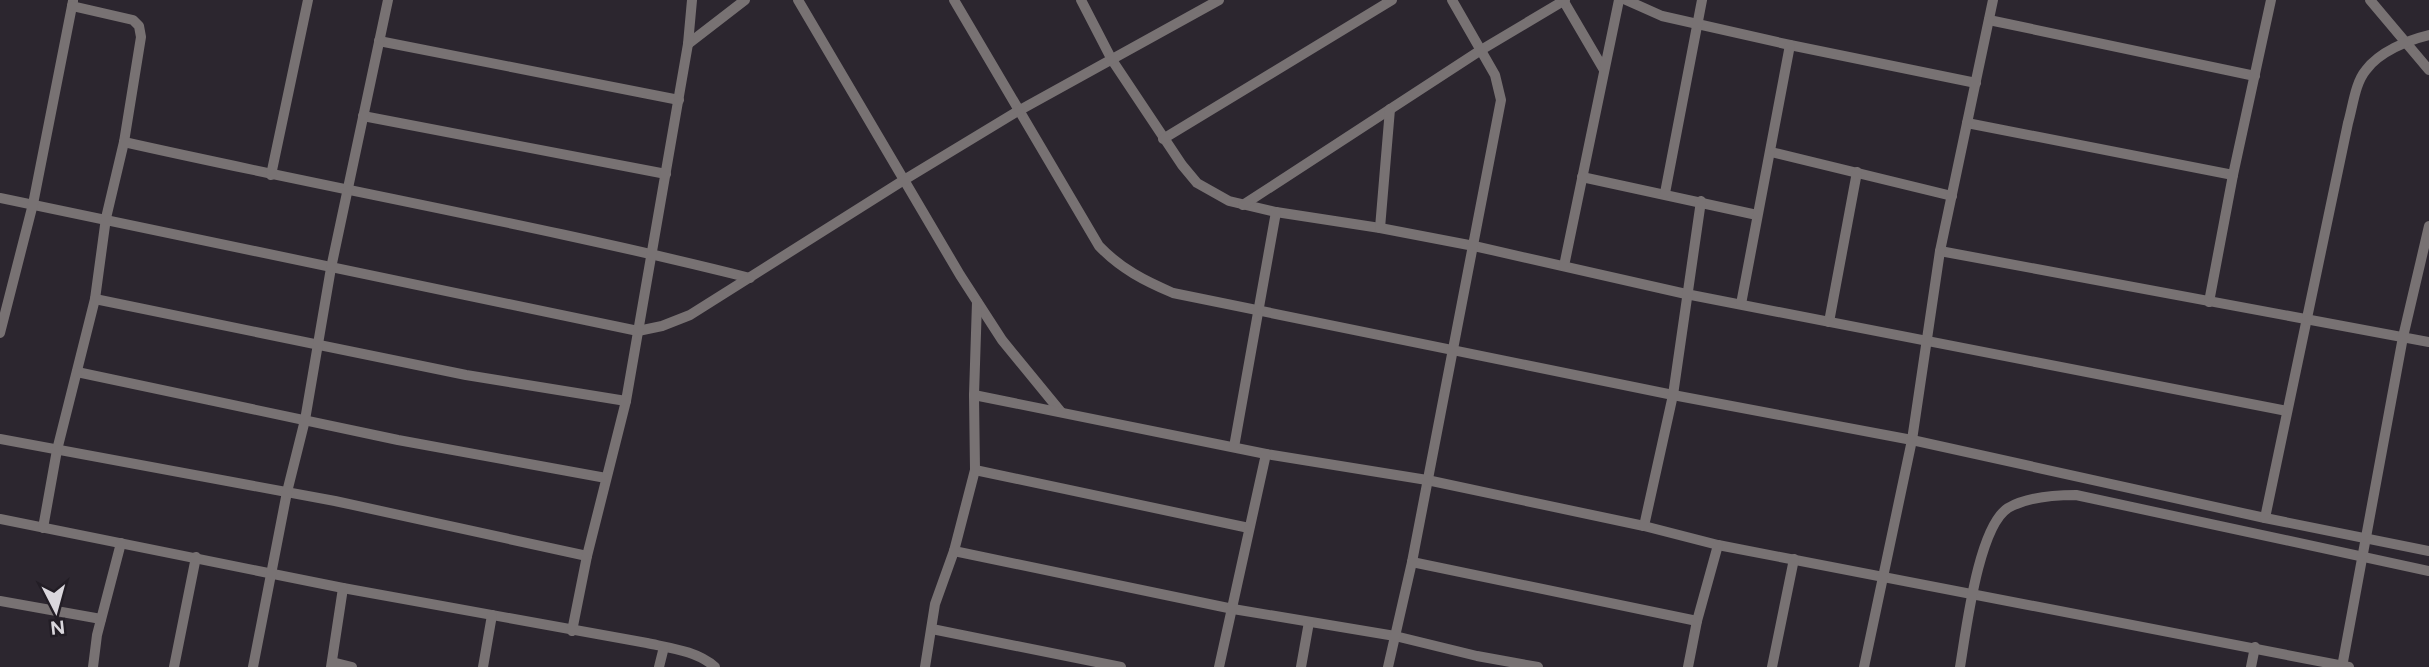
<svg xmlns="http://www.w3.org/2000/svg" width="2429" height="667" font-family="Figtree,sans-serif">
<rect width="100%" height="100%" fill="#2c262f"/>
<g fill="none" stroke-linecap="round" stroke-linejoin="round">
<!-- minor -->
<g stroke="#787273" stroke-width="10">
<path d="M798 0 960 275 1002 340 1061 412"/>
<path d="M954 0 1099 246C1121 269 1145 281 1173 293L1673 395 1912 440 2265 518 2429 551"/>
<path d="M1081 0 1112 60 1182 165 1197 183 1229 201 1276 212 1380 228 1474 246 1686 294 2287 411"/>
<path d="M1563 0 1604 70"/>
<path d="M1626 0 1662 16 1790 45 1976 83"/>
<path d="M2370 0 2429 70"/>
<path d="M1989 20 2255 76"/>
<path d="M379 41 679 100"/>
<path d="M688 44 745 0"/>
<path d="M363 116 666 174"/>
<path d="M1967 123 2233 175"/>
<path d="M1163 139 1392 0"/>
<path d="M124 142C333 189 543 226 750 278"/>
<path d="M1771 152 1952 196"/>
<path d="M271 175 308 0"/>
<path d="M1582 177 1757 215"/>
<path d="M1665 193 1702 0"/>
<path d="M0 198 638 331 662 326 690 315 904 180 1018 111 1219 0"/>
<path d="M1243 205 1481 50 1565 0"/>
<path d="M1380 228 1390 109"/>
<path d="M1940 251 2429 342"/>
<path d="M1564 266 1619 0"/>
<path d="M95 299 466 375 626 401"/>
<path d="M2209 302 2233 175 2271 0"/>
<path d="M1741 304 1790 45"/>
<path d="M1829 322 1857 172"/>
<path d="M0 333 33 204 73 1"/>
<path d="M77 372 398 440 606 478"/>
<path d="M974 395 1266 454 1427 480 1644 526 1718 545 2349 667"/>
<path d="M0 439 335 501 587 556"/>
<path d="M1234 447 1276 212"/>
<path d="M975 470 1249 528"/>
<path d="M2265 518 2348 123C2353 106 2355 83 2366 70 2379 52 2408 40 2429 35"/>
<path d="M0 519 343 588 647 643C670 648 697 651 715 667"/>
<path d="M1644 526 1673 395 1701 201"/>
<path d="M43 528 57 450 95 299 106 218 124 142 141 37 139 26 133 20 72 6"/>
<path d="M954 551 1233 609 1395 636 1477 656 1538 667"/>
<path d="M1412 562 1697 621"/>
<path d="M0 601 101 619"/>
<path d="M932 629 1121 667"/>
<path d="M572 631 587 556 626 401 688 44 692 0"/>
<path d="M332 662 352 667"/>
<path d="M93 667 97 635 121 543"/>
<path d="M174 667 196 557"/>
<path d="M253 667 287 492 305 420 331 268 388 0"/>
<path d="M331 667 343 588"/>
<path d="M483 667 492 615"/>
<path d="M659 667 664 647"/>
<path d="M925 667 935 604 954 551 975 470 974 395 977 302"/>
<path d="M1219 667 1266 454"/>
<path d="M1301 667 1309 622"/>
<path d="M1388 667 1412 562 1501 100 1495 75 1452 0"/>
<path d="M1688 667 1697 621 1718 545"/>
<path d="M1772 667 1794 559"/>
<path d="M1864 667 1912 440 1940 251 1993 0"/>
<path d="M1960 667C1966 632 1978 527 2008 508 2027 497 2055 495 2076 495L2429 571"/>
<path d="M2251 667 2255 647"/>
<path d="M2342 667 2403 337 2429 226"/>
</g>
</g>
<!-- north arrow -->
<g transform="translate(56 611) rotate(174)" stroke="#221d25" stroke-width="5" paint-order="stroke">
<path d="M0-5L12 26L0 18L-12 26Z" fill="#dad7dd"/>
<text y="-10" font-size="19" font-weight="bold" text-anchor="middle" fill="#dad7dd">N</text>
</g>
</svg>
